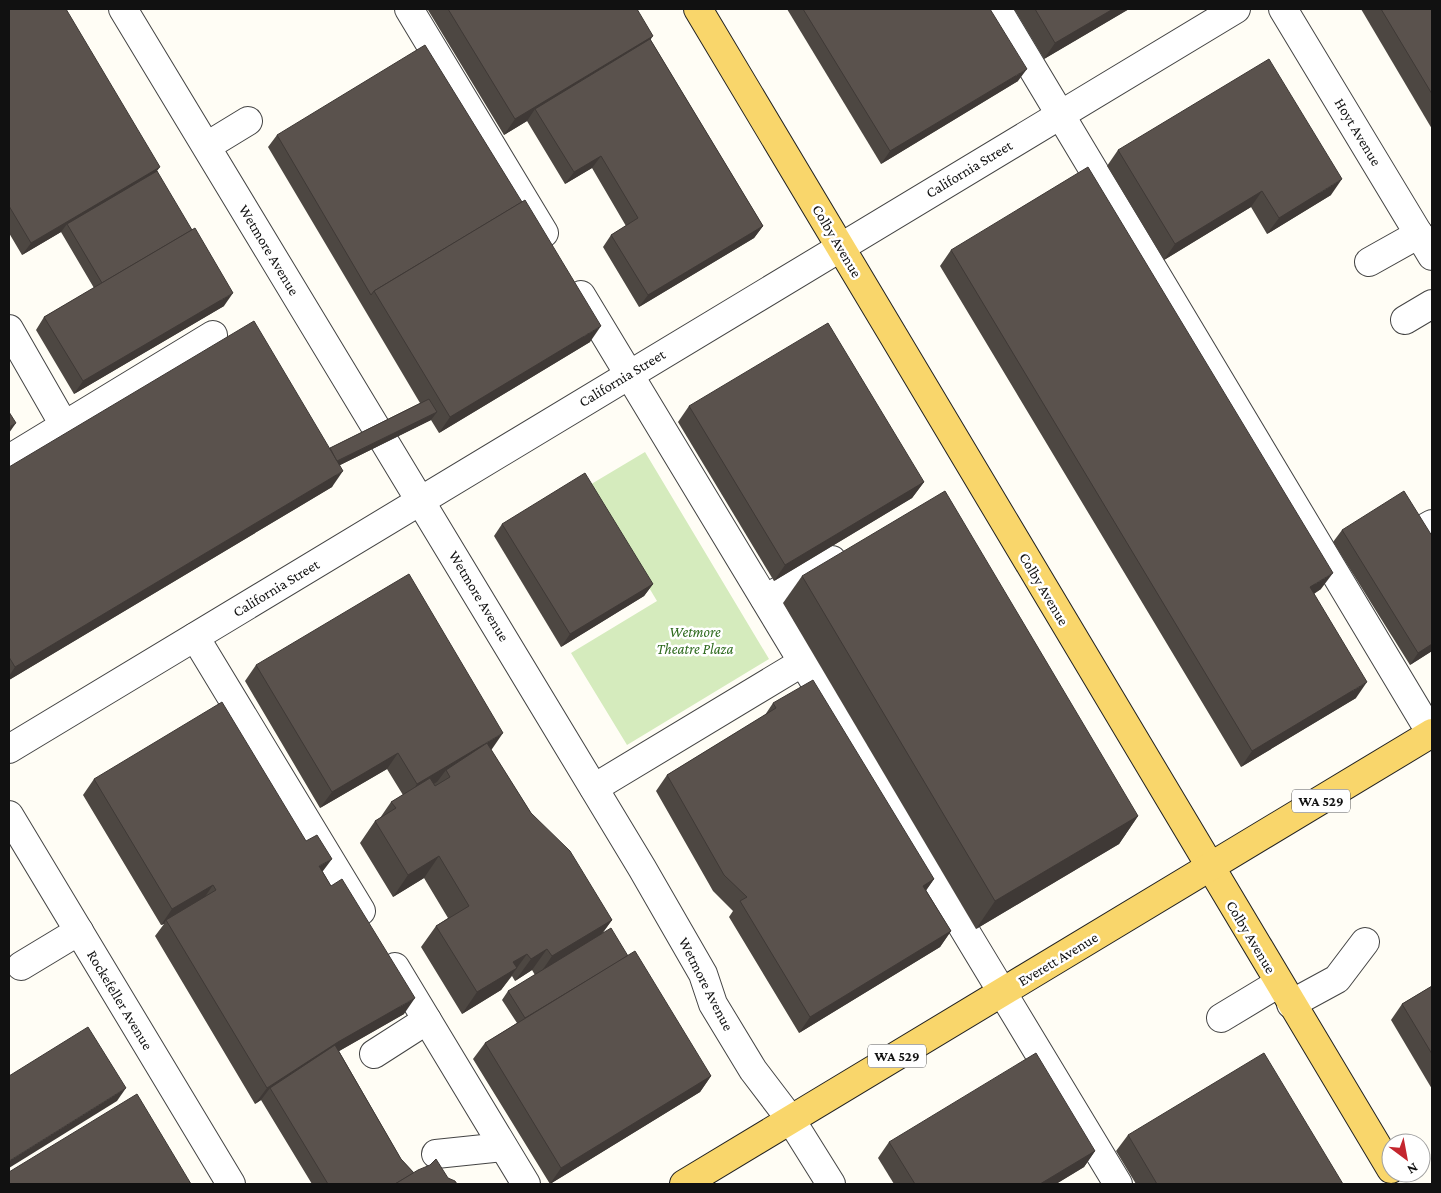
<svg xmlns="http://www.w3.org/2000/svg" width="1441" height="1193" font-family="'Crimson Pro',serif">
<rect width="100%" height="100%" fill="#fffdf5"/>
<!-- green -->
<path fill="#d5ebbd" d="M645 452 769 659 627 745 571 653 657 601 588 486Z"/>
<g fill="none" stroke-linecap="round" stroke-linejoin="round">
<!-- minor casing -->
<g stroke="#444" stroke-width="30">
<g id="minor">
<path d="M123 9 642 868 703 974 713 1004 753 1070 791 1120 831 1184"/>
<path d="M409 9 544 233"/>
<path d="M997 9 1432 735"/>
<path d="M1283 9 1432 256"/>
<path d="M207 146 248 121"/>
<path d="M1369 262 1419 234"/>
<path d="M581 295 1118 1184"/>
<path d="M1405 320 1432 304"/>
<path d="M9 329 64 425"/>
<path d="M9 459 213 335"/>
<path d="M1432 524 1423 529 1432 544"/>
<path d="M765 599 832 560"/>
<path d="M195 637 361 911"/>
<path d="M9 749 1236 9"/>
<path d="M594 788 803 662"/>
<path d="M9 815 231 1184"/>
<path d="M21 966 79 931"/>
<path d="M395 967 526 1184"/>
<path d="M1291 1004 1337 979 1365 942"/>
<path d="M1221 1018 1279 983"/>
<path d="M374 1054 427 1020"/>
<path d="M436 1154 503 1147"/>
</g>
</g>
<!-- major casing -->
<g stroke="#222" stroke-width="30">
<g id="major">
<path d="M698 9C930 395 1158 783 1391 1169"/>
<path d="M684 1184 1432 733"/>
</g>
</g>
<!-- minor -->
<use href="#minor" stroke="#fff" stroke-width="28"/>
<!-- major -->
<use href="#major" stroke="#f9d66b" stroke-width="28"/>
</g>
<!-- wall -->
<g fill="#4d4742">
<path d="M9 9 157 171 224 306 74 394 36 330 44 317 94 288 61 232 22 255 9 233Z"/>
<path d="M429 9H637L650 39 763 226 754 238 639 307 603 247 611 235 626 226 592 168 565 184 527 121 504 135 428 10Z"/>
<path d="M787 9H990L1018 81 881 164Z"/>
<path d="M1014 9H1129L1044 59Z"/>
<path d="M1361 9H1432V129Z"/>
<path d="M277 135 590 342 439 433 431 420 340 465 332 487 9 680V467L330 448 420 403 268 147Z"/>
<path d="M1118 150 1331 195 1267 234 1251 207 1164 260 1107 166Z"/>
<path d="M951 250 1321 589 1314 594 1356 698 1241 767 940 266Z"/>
<path d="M689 406 924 482 912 498 774 581 678 422Z"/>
<path d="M502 524 653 584 644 596 561 647 494 536Z"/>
<path d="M1342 530 1432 536V651L1410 665 1333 542Z"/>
<path d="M802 576 1138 816 1119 844 976 929 783 603Z"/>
<path d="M256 665 492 749 491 750 531 813 612 920 602 934 628 956 711 1076 700 1092 550 1184 473 1059 485 1043 517 1023 502 1000 508 991 535 975 532 970 515 981 512 976 501 990 462 1014 421 947 436 926 448 918 424 878 393 897 360 843 375 821 380 818 391 802 403 795 387 769 320 808 245 681Z"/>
<path d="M773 703 934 879 926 890 951 931 940 947 799 1033 729 917 733 911 713 891 656 791 667 775 765 715Z"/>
<path d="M94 779 323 872 404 1014 339 1051 401 1159 414 1173 448 1178 457 1184H312L261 1100 255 1104 155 936 164 924 161 925 83 795Z"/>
<path d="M1432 986V1089L1391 1020 1402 1004Z"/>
<path d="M1128 1135 1343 1184H1136L1116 1151Z"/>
<path d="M889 1142 1095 1151 1084 1167 1056 1184H894L878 1158Z"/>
</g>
<!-- shaded-wall -->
<g fill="#3f3936">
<path d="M1113 9H1129L1044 59 1055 43Z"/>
<path d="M653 36 642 52 535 109 527 121 504 135 515 119Z"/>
<path d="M1027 69 1018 81 881 164 890 151Z"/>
<path d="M601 156 592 168 565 184 574 172Z"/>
<path d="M160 167 151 179 67 224 61 232 22 255 31 243Z"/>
<path d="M1342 179 1331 195 1267 234 1279 218Z"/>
<path d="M1262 191 1251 207 1164 260 1175 244Z"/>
<path d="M763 226 754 238 639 307 648 295Z"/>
<path d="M233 293 224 306 74 394 83 381Z"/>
<path d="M601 326 590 342 439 433 450 417Z"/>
<path d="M437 412 431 420 324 473 330 465Z"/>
<path d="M16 423 9 433V427Z"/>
<path d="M343 471 332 487 9 680V676L15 667Z"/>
<path d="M924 482 912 498 774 581 785 565Z"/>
<path d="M1333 573 1321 589 1298 603 1310 587Z"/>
<path d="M653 584 644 596 561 647 570 634Z"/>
<path d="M1432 644V651L1410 665 1418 653Z"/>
<path d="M1367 682 1356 698 1241 767 1252 751Z"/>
<path d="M503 733 492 749 449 775 446 770 437 782 406 800 417 784Z"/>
<path d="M398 753 387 769 320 808 332 792Z"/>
<path d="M1138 816 1119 844 976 929 995 901Z"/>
<path d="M439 856 424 878 393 897 408 875Z"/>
<path d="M332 859 320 875 319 866Z"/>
<path d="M934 879 923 895V886Z"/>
<path d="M213 885 202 901 166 920 164 924 161 925 172 909Z"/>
<path d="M612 920 596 941 537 978 552 956Z"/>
<path d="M951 931 940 947 799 1033 810 1017Z"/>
<path d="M547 949 532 970 515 981 531 959Z"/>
<path d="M527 954 501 990 462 1014 477 992 513 962Z"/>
<path d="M415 998 404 1014 327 1058 270 1088 261 1100 255 1104 267 1088 338 1042Z"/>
<path d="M711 1076 700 1092 550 1184 561 1168Z"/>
<path d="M126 1088 117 1101 9 1168V1161Z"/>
<path d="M1095 1151 1084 1167 1056 1184H1040Z"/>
</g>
<!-- building -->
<g fill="#5a524d" stroke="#3f3936">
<path d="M9 9H66L160 167 31 243 9 206Z"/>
<path d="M448 9H637L653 36 515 119Z"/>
<path d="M803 9H990L1027 69 890 151Z"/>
<path d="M1035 9H1113L1055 43Z"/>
<path d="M1381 9H1432V94Z"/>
<path d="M650 39 763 226 648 295 611 235 638 218 601 156 574 172 535 109Z"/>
<path d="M425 45 522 202 374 291 371 295 277 135Z"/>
<path d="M1269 59 1342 179 1279 218 1262 191 1175 244 1118 150Z"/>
<path d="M1088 167 1333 573 1310 587 1367 682 1252 751 951 250Z"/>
<path d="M157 171 192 230 102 283 67 224Z"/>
<path d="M525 200 601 326 450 417 374 291Z"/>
<path d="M195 228 233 293 83 381 44 317Z"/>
<path d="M254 321 343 471 15 667 9 657V467Z"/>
<path d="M828 323 924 482 785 565 689 406Z"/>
<path d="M429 399 437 412 337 461 330 448Z"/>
<path d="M9 412 16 423 9 427Z"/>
<path d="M585 473 653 584 570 634 502 524Z"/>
<path d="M945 491 1138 816 995 901 802 576Z"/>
<path d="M1404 491 1432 536V644L1418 653 1342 530Z"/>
<path d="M409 574 503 733 417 784 398 753 332 792 256 665Z"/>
<path d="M813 680 934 879 923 886 951 931 810 1017 740 901 747 897 724 875 667 775 776 708 773 703Z"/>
<path d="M222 702 306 841 317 835 332 859 319 866 331 886 342 879 415 998 338 1042 267 1088 166 920 216 890 213 885 172 909 94 779Z"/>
<path d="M487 743 531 813 570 851 612 920 552 956 547 949 531 959 527 954 513 962 517 968 477 992 436 926 469 906 439 856 408 875 375 821 396 808 391 802 430 778 435 786 450 777 446 770Z"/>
<path d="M611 928 628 956 525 1018 508 991Z"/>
<path d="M635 951 711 1076 561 1168 485 1043Z"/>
<path d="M1432 986V1054L1402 1004Z"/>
<path d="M88 1027 126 1088 9 1161V1076Z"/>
<path d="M335 1045 401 1159 414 1173 395 1184H328L270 1088Z"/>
<path d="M1036 1053 1095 1151 1040 1184H915L889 1142Z"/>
<path d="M1264 1053 1343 1184H1157L1128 1135Z"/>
<path d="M137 1094 191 1184H9V1172Z"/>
<path d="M436 1159 448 1178 455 1181 457 1184H395L418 1170 430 1165Z"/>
</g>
<g text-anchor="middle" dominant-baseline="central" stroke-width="5" stroke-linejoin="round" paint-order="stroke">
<!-- shield labels -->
<g fill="#fff" stroke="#585858" stroke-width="1">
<rect x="1292" y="789.5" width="58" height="23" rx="4"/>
<rect x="868" y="1044.5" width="58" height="23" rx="4"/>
</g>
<g font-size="14" font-weight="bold" fill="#111">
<text x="1321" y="801">WA 529</text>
<text x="897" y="1056">WA 529</text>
</g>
<!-- street labels -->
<g font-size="15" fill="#111" stroke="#fff">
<text transform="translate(1358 132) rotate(59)">Hoyt Avenue</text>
<text transform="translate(969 169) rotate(-31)">California Street</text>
<text transform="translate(837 241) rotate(59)">Colby Avenue</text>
<text transform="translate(269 250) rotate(59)">Wetmore Avenue</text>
<text transform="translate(622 378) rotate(-31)">California Street</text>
<text transform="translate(276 588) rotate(-31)">California Street</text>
<text transform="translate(1044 589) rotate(59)">Colby Avenue</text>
<text transform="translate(479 596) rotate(59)">Wetmore Avenue</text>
<text transform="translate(1251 937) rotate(59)">Colby Avenue</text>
<text transform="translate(1058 959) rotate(-31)">Everett Avenue</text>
<text transform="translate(706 984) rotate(63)">Wetmore Avenue</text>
<text transform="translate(120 1000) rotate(59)">Rockefeller Avenue</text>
</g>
<!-- park labels -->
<g font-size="15" font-style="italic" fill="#2f6b1f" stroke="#fff">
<text x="695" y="632">Wetmore<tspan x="695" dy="17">Theatre Plaza</tspan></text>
</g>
</g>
<!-- border -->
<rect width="1441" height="1193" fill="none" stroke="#111111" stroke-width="20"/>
<!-- north arrow -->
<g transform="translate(1406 1158) rotate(148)"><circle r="24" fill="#ffffff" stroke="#a0a0a0"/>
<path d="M0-4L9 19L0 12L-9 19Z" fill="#c4262e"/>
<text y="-8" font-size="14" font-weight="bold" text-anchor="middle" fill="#111111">N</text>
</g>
</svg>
